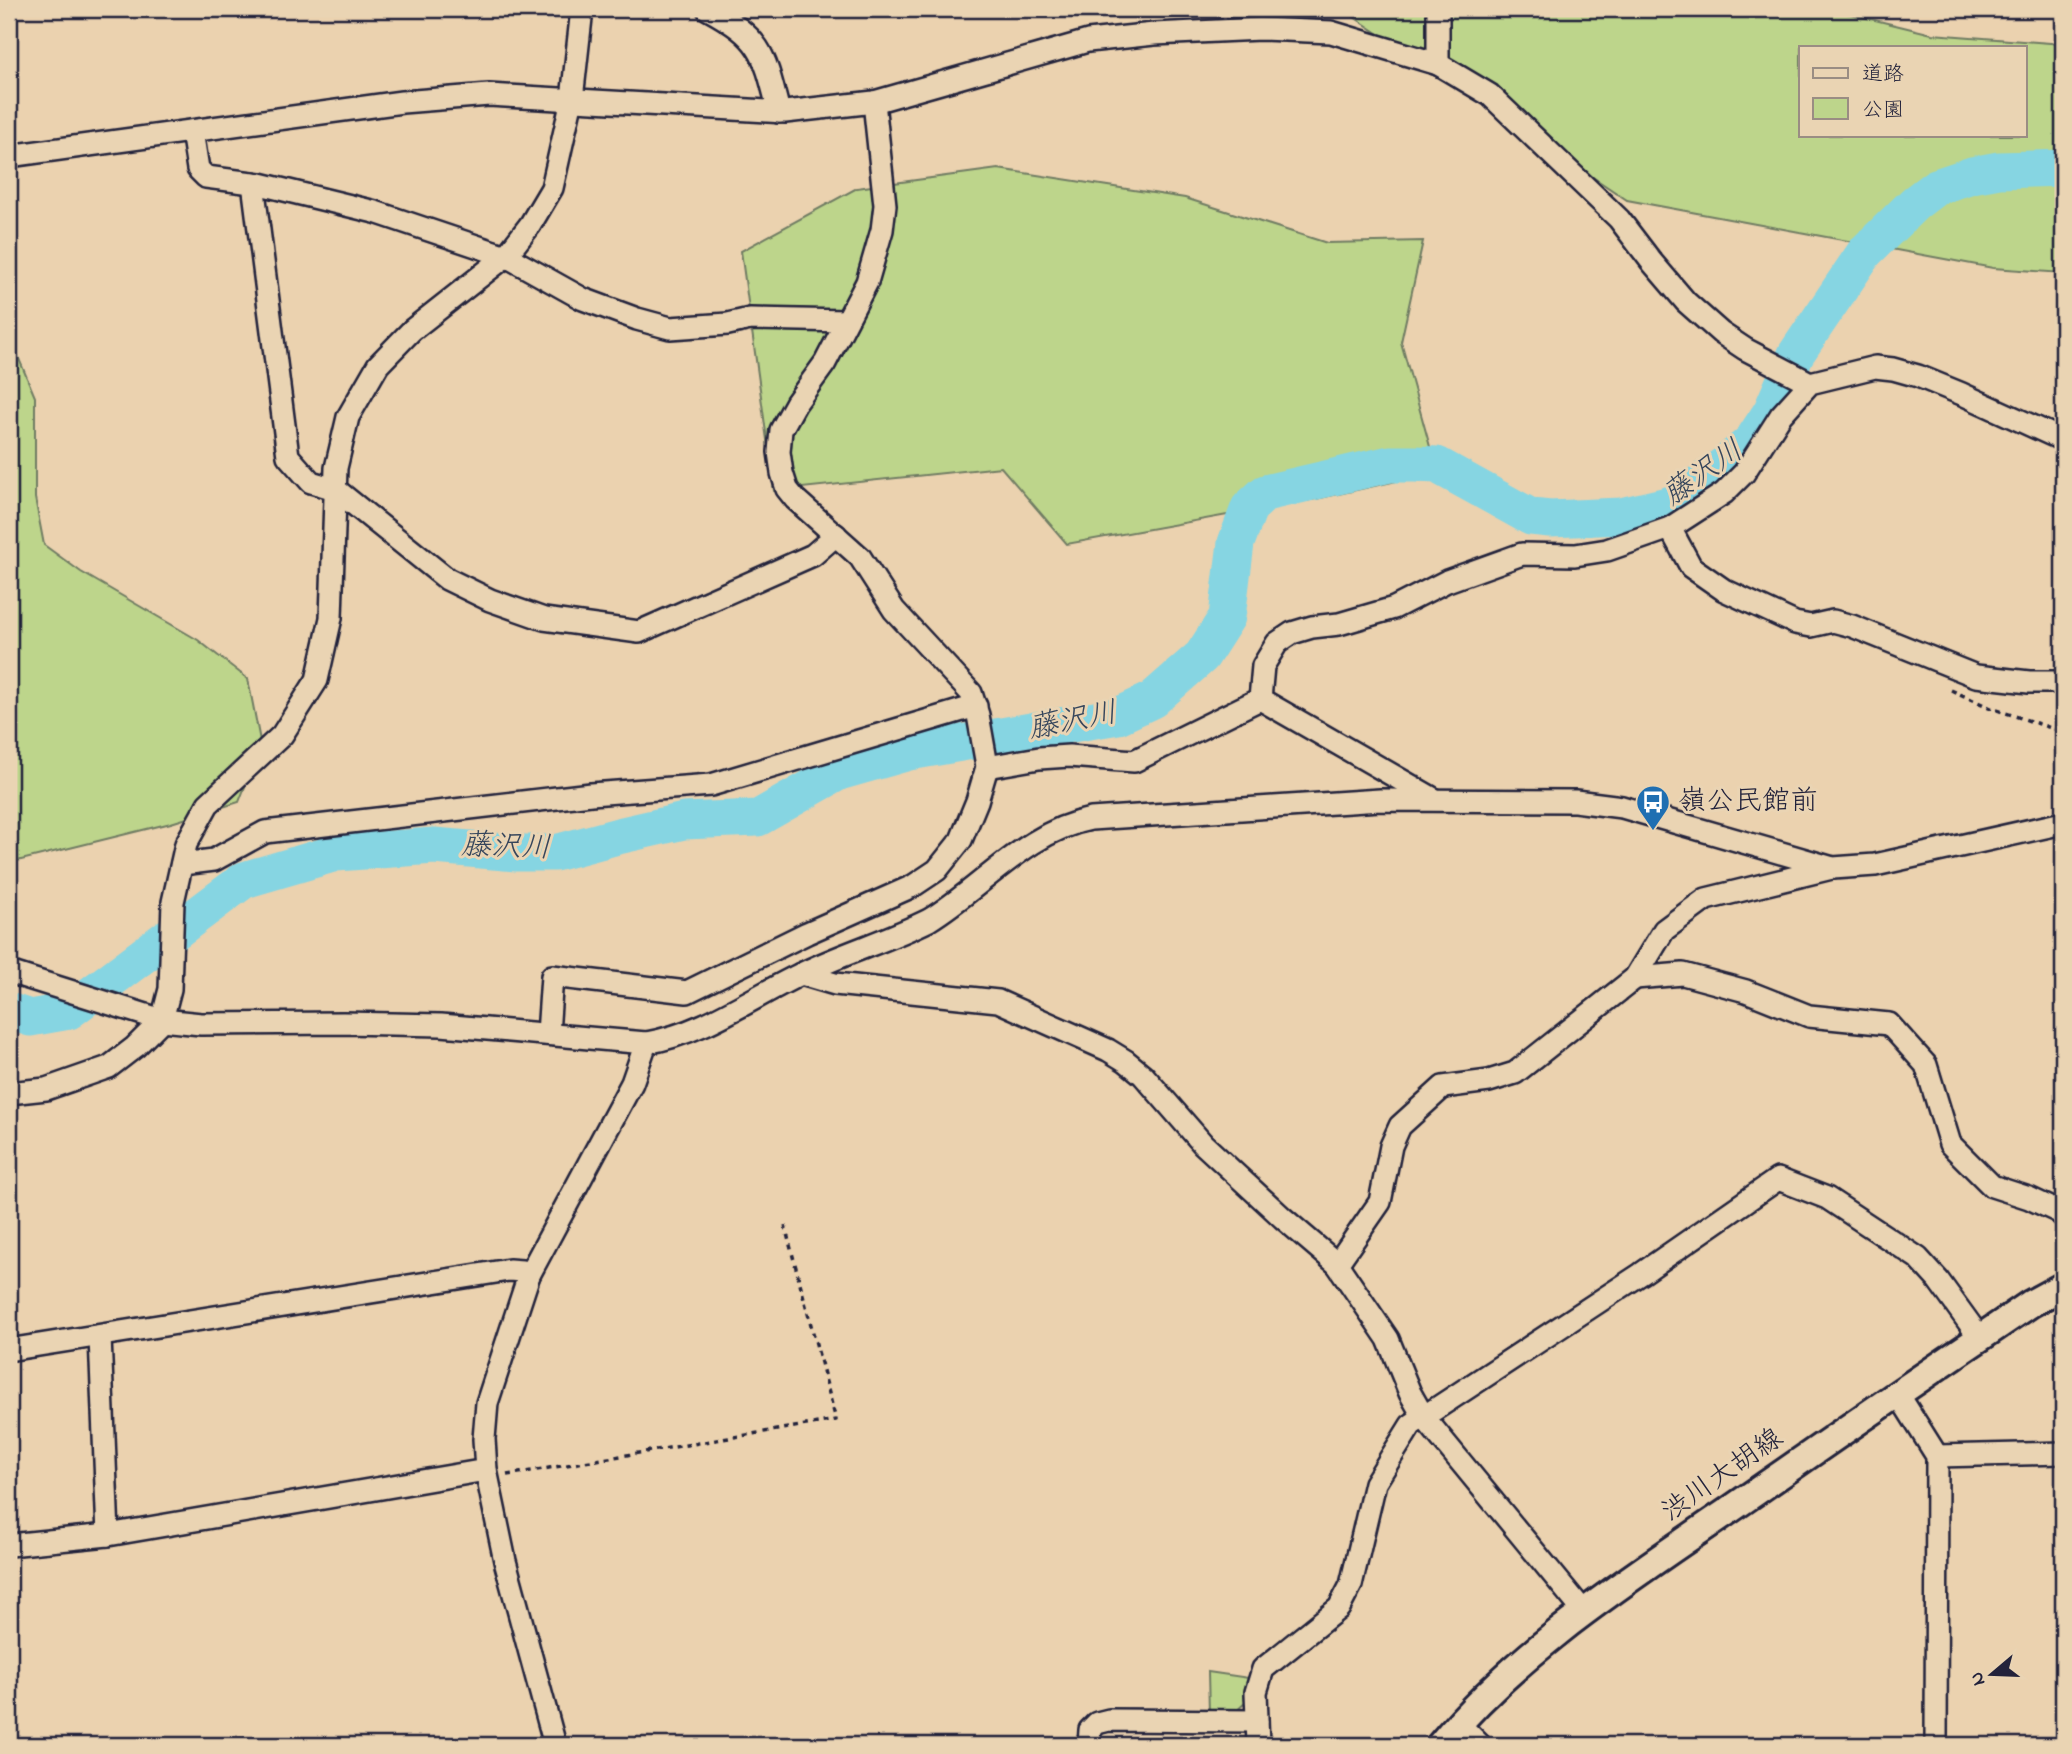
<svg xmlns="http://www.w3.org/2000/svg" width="2072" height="1754" font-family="'Indie Flower','Klee One',sans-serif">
<rect width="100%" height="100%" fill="#ebd2af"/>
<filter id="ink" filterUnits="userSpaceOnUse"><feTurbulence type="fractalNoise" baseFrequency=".0143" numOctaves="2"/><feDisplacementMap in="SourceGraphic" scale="14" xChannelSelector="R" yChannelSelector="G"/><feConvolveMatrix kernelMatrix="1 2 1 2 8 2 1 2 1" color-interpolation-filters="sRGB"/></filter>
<g filter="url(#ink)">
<!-- green -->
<g fill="#bdd58b" stroke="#707c63" stroke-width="2" fill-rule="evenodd">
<path d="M1342 9H1830L1932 34 2063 44V273L1993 268 1627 200ZM1801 47H2025V135H1801Z"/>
<path d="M998 169 1185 198 1327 243 1423 241 1401 342 1437 472 1316 499 1067 544 1001 467 774 491 741 251 857 188Z"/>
<path d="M9 347 17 354 35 397V498L44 545 81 572 198 640 248 679 261 746 239 802 171 823 9 863Z"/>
<path d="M1208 1672 1249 1678 1244 1697 1246 1702 1234 1713H1209Z"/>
</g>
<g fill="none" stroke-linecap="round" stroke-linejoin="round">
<!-- river -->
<path stroke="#86d5e2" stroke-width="37" d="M9 1011 30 1018 69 1011 244 880 336 853 434 846 517 853H555L618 836 684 821 758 818 839 772 909 752 1118 716 1152 700 1202 656 1227 617 1236 543 1249 508 1265 493 1390 464H1415L1437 465 1531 517 1550 519 1621 516 1672 504 1728 462 1752 441 1771 412 1796 354 1865 252 1915 203 1936 187 1972 175 1999 170 2063 168"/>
<!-- minor casing -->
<g stroke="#22223b" stroke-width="26">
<g id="minor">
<path d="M708 9C763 39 764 53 779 112"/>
<path d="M1438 64V9"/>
<path d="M192 131 198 169 206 177 260 184 375 212 506 256 583 299 637 319 670 328 728 324 750 319 846 321"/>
<path d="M9 156 402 102 489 95 785 112 874 102 1088 41 1154 34 1260 29 1331 32 1438 64 1490 95 1619 219 1651 261 1686 302 1721 333 1745 349 1810 383"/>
<path d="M253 183 288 456 311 482 335 489 447 579 490 600 544 619 639 632 813 555 836 535"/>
<path d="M1670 528 1691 567 1724 590 1795 623 1811 626 1833 621 1852 626 1976 676 2029 682H2063"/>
<path d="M987 767 1039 758 1069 756 1134 761 1260 699"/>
<path d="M1434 799 1260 699 1263 666 1277 643 1292 633 1312 627 1339 624 1394 608 1447 581 1522 554 1575 555 1607 550 1670 528 1724 493 1744 473 1781 415 1810 383 1875 367 1893 369 1918 376 1962 394 2063 440"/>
<path d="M182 864 214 860 265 832 591 794 711 785 976 706"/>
<path d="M9 972 162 1020 201 1024 343 1023 441 1025 646 1043C702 1034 749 999 799 975 841 954 887 941 929 920 983 887 1027 831 1091 819L1380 800 1575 801 1622 807 1833 868 1875 865 2063 823"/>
<path d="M801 974 835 984 998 1001 1108 1050 1126 1061 1143 1075 1203 1144 1283 1218 1337 1264 1388 1339 1410 1393 1423 1416 1584 1612"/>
<path d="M1635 978 1683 974 1746 991 1809 1016 1889 1024 1926 1065 1950 1144 1992 1186 2029 1198 2059 1212 2063 1216"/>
<path d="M548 1034 552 976 687 992 807 933 913 886 937 870 961 840 977 801 987 767 986 760 978 715 971 693 894 610 860 557 795 499 787 489 782 473 779 452 781 430 796 403 825 363 867 282 882 230 885 205 874 102"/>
<path d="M9 1093 46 1089 109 1067 135 1047 162 1020 170 989 173 902 186 844 208 804 282 735 317 680 331 618 336 468 348 417 378 365 412 330 506 256 530 225 552 188 572 99 582 9"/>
<path d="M1337 1264 1380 1202 1391 1146 1400 1126 1443 1087 1489 1081 1515 1073 1635 978 1664 930 1706 899 1832 868"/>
<path d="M100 1337 108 1535"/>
<path d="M14 1349 509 1270 522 1271 529 1275"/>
<path d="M1898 1394 1937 1456 1936 1745"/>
<path d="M1937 1456 2063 1453"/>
<path d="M9 1545 108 1535 486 1470"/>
<path d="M1458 1723 1480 1745"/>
<path d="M555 1745 505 1561 486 1470 484 1439 487 1403 529 1275 632 1083 646 1043"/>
<path d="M1089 1745 1090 1730 1097 1723 1109 1720 1257 1721"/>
<path d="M1258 1745 1256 1692 1263 1669 1339 1608 1351 1585 1375 1483 1411 1425 1641 1274 1778 1179 1827 1198 1918 1258 1938 1280 1980 1338"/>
</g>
</g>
<!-- major casing -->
<g stroke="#22223b" stroke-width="32">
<path id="major" d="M1440 1745C1517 1652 1619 1586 1718 1518 1805 1458 1892 1397 1980 1338L2030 1304 2063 1286"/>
</g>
<!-- path -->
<g stroke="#22223b" stroke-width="3.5" stroke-dasharray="5 5" stroke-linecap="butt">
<path d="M1951 690 1991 708 2063 732"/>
<path d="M507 1475 836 1420 785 1226"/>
</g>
<!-- minor -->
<use href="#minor" stroke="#ead4b3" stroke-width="21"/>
<!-- major -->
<use href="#major" stroke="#ead4b3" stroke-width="26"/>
</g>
</g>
<!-- icons -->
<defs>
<g id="bus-pin" transform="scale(1.75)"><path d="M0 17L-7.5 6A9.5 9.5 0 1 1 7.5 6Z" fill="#1f6fb2" stroke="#ead4b3"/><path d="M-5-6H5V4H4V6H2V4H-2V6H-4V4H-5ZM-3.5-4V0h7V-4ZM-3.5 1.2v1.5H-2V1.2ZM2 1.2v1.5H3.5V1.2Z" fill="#fff"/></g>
</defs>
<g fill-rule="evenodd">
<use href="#bus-pin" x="1653" y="802"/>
</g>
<g text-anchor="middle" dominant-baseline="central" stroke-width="6" stroke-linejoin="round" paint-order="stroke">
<!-- poi labels -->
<g font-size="28" fill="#22223b" stroke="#ead4b3" text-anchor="start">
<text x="1678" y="802">嶺公民館前</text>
</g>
<!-- street labels -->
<g font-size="28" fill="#22223b" stroke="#ead4b3">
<text transform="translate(1723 1476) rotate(-35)">渋川大胡線</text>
</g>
<!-- water labels -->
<g font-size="30" font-style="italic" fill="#36465c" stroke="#ead4b3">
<text transform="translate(1704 474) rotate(-35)">藤沢川</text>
<text transform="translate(1073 722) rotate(-11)">藤沢川</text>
<text transform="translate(506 848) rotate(2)">藤沢川</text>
</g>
</g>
<!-- margin -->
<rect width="2072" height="1754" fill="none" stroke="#ead4b3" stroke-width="35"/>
<rect x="18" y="18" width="2037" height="1719" fill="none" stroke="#22223b" stroke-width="2.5" filter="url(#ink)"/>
<!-- legend -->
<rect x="1799" y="46" width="228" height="91" fill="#ead4b3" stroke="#9a8d83" stroke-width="2"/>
<rect x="1813" y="68" width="35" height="10" fill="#ead4b3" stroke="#9a8d83" stroke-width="2"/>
<text x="1862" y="80" font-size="21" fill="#22223b">道路</text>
<rect x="1813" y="98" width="35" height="21" fill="#bdd58b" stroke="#9a8d83" stroke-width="2"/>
<text x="1862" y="116" font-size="21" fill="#22223b">公園</text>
<!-- north arrow -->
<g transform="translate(1992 1674) rotate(251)" stroke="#ead4b3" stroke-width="5" paint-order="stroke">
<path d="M0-5L12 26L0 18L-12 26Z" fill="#22223b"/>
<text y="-10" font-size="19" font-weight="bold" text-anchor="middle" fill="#22223b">N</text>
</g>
</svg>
